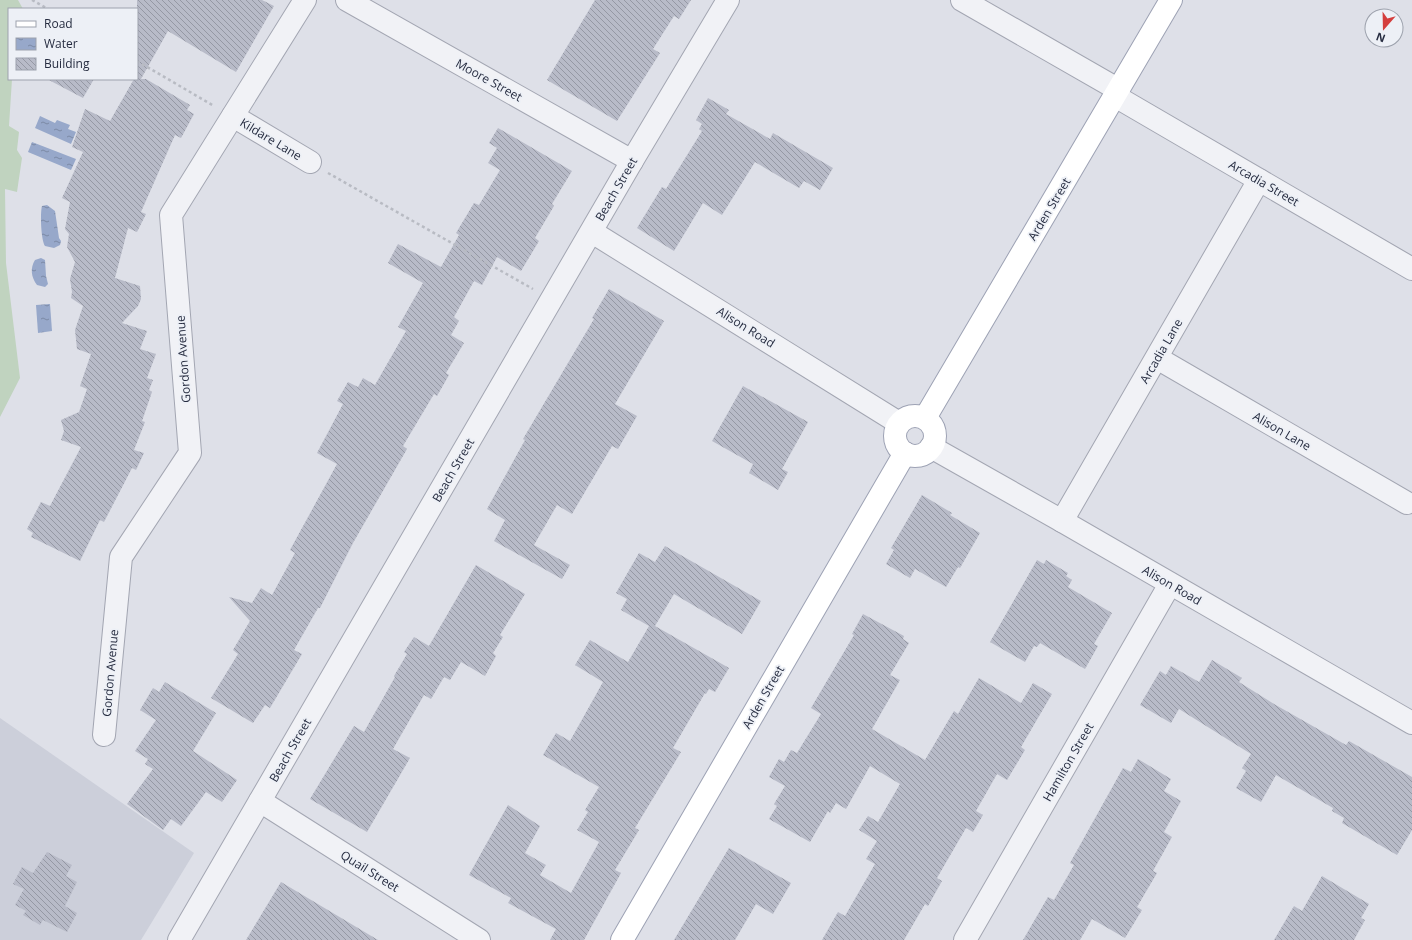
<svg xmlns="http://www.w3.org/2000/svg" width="1412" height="940" font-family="'Open Sans',sans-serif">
<defs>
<pattern id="water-ripples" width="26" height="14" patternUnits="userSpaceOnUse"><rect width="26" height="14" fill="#97a8ca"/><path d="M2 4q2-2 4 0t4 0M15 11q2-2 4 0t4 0" fill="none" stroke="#7b89a5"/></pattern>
<pattern id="building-back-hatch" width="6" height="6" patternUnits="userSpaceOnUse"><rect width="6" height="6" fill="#b8bbc8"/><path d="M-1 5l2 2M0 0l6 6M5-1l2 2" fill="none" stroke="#9598a4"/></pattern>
</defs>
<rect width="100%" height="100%" fill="#dee0e8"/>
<!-- built -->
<path fill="#cccfda" d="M0 718 194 853 141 940H0Z"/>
<!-- grass -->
<path fill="#c0d3bf" d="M0 0H18L23 9H9V79H12L9 126 19 132 17 150 22 158 17 192 5 189 6 263 20 378 0 417Z"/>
<!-- water -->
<g fill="url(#water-ripples)">
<path d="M40 116 55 123 57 120 70 125 68 129 76 132 71 144 35 128Z"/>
<path d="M32 142 76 159 71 170 28 152Z"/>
<path d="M47 205 55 211 59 238 61 241 60 245 54 248 45 246C41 240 40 213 42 206Z"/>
<path d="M41 258 45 260 46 276 48 284 45 287 37 285C31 277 30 268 35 260Z"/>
<path d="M50 304 52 331 38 333 36 305Z"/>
</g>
<!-- building -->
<g fill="url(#building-back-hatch)">
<path d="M137 0H262L274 6 236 72 168 31 141 79H146L190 105 187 110 194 114 181 138 175 135 141 212 146 214 137 232 128 228 115 278 140 286 141 299 138 306 122 323 147 331 140 349 156 354 147 378 153 380 149 390 152 392 142 421 145 422 134 450 144 453 136 470 132 468 104 522 100 520 80 561 31 537 33 533 27 529 41 502 50 506 81 447 61 440 64 431 61 420 79 412 87 389 80 386 91 354 77 349 75 330 83 306 71 298 72 292 70 279 75 262 67 247 69 234 65 229 70 202 62 198 83 152 72 147 85 109 110 121 134 79H137Z"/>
<path d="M595 0H691L679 19 674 16 653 49 660 53 617 121 547 80Z"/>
<path d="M47 79H94L83 98Z"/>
<path d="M708 98 729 110 726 114 770 139 773 133 833 168 820 190 804 181 799 188 755 162 722 215 703 203 674 251 637 228 662 187 666 189 702 131 699 129 702 124 696 120Z"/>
<path d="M498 128 572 171 552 204 554 206 535 238 539 241 521 271 497 257 482 285 474 281 454 317 459 321 451 335 464 343 446 373 449 375 437 396 434 394 403 446 407 449 353 543 320 608H318L294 650 302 654 270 708 265 705 253 723 211 698 238 654 233 650 250 621 229 597 252 603 261 588 272 595 295 553 290 550 337 464 317 453 343 404 337 401 348 382 358 387 363 378 375 385 406 331 398 327 423 283 388 263 398 244 441 267 459 235 456 233 474 203 479 205 500 170 488 163 497 148 489 143Z"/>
<path d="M609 289 664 321 615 404 637 416 618 449 612 446 572 514 557 505 534 545 570 565 562 579 494 541 505 520 487 509 525 440 523 439 594 319 592 318Z"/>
<path d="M743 386 808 422 782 469 788 472 778 490 749 473 753 464 712 441Z"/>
<path d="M922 495 952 513 950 515 980 533 960 568 958 567 946 587 915 569 910 578 886 564 894 550 891 548Z"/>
<path d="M665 546 761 601 742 634 674 594 655 626 729 668 715 692 709 689 706 694 705 693 673 748 681 752 635 828 639 830 615 870 621 873 584 940H550L556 929 508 903 511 898 469 875 508 805 540 826 525 853 546 865 540 875 571 893 599 842 577 830 588 812 585 810 599 787 543 755 556 733 570 741 603 682 575 665 590 640 628 662 649 626 621 610 627 599 616 593 639 553 655 562Z"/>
<path d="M1037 560 1044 564 1046 560 1068 573 1066 576 1072 580 1068 587 1112 613 1094 644 1098 646 1085 669 1040 643 1037 647 1034 646 1025 662 990 642Z"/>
<path d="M476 565 525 594 500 635 503 637 493 653 496 656 485 676 461 662 450 680 444 677 431 699 424 695 393 749 410 758 367 832 310 799 354 726 364 732 395 677 394 676 407 654 404 652 414 637 429 646Z"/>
<path d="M863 614 904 636 903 639 909 643 890 675 900 680 872 729 925 760 954 711 958 714 979 678 1021 703 1033 683 1052 694 1021 747 1025 750 1007 780 997 774 976 811 983 815 973 832 966 828 937 878 942 881 928 906 925 904 904 940H822L838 912 845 916 875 864 866 859 877 841 859 830 868 816 878 822 900 784 870 766 846 809 836 803 830 813 828 811 810 842 769 819 777 806 774 804 785 786 769 777 779 759 784 762 791 750 797 753 821 714 811 708 854 635 852 634Z"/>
<path d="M1212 660 1242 678 1239 682 1274 704 1346 745 1349 741 1412 777V830L1397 855 1342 823 1344 818 1332 811 1333 808 1276 775 1261 802 1236 788 1246 771 1242 768 1251 754 1179 709 1171 723 1140 705 1160 671 1166 675 1171 666 1199 682Z"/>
<path d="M165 682 216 713 193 751 237 780 222 802 206 792 181 826 171 819 163 830 127 804 153 769 145 764 148 759 135 751 156 720 140 710 153 688 159 692Z"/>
<path d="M1138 759 1171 779 1164 791 1181 801 1164 832 1172 837 1153 871 1157 873 1137 907 1142 910 1125 938 1092 919 1080 940H1023L1048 897 1054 900 1074 865 1070 863 1123 768 1131 772Z"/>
<path d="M729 848 791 883 773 914 756 904 735 940H674Z"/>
<path d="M47 852 72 865 66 876 77 882 65 906 77 913 67 932 43 920 40 925 23 915 26 911 15 905 24 889 13 884 22 867 33 873Z"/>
<path d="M1322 876 1369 904 1361 918 1365 920 1354 940H1274L1294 906 1302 911Z"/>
<path d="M281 882 378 940H246Z"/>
</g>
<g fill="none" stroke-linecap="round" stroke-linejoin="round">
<!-- minor casing -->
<g stroke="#a3a6b2" stroke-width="24">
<g id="minor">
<path d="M347 0 632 161"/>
<path d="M962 0 1119 90"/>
<path d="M1115 96 1412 269"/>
<path d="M233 116 310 162"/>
<path d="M592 232 899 423"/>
<path d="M1157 358 1407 503"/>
<path d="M931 447 1062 521 1412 723"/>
<path d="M1062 521 1259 180"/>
<path d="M104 735 121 557 190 453 171 215 305 0"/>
<path d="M260 801 479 940"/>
<path d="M179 940 632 161 728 0"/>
<path d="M965 940 1170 584"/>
</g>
</g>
<!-- major casing -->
<g stroke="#9da2b4" stroke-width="24">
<g id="major">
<circle cx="915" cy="436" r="20"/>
<path d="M925 418 1171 0"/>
<path d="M622 940 905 453"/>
</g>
</g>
<!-- path -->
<g stroke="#b8bbc3" stroke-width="2.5" stroke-dasharray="3 3" stroke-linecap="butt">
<path d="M32 0 48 9"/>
<path d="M137 61 214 106"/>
<path d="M328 173 533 289"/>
</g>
<!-- minor -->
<use href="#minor" stroke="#f1f2f6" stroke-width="22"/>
<!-- major -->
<use href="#major" stroke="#fff" stroke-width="22"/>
</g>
<g text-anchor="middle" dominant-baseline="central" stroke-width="3.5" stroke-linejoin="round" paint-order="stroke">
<!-- street labels -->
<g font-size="12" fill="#262c40" stroke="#edf0f6">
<text transform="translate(489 80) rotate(29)">Moore Street</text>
<text transform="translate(271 139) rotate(31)">Kildare Lane</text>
<text transform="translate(1264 183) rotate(30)">Arcadia Street</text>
<text transform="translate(616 189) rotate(-60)">Beach Street</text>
<text transform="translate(1049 209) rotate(-59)">Arden Street</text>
<text transform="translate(746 327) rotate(32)">Alison Road</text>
<text transform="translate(1161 351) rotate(-60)">Arcadia Lane</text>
<text transform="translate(183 359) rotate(-94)">Gordon Avenue</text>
<text transform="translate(1282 431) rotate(30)">Alison Lane</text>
<text transform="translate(453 470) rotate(-60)">Beach Street</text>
<text transform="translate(1172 585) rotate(30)">Alison Road</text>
<text transform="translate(110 673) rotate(-85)">Gordon Avenue</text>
<text transform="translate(763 697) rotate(-60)">Arden Street</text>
<text transform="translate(290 750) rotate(-60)">Beach Street</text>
<text transform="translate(1068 762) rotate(-60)">Hamilton Street</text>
<text transform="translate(370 871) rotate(32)">Quail Street</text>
</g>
</g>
<!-- legend -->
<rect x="8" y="8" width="130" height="72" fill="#edf0f6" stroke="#9da2ad"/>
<rect x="16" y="21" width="20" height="6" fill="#ffffff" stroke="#9da2ad"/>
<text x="44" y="28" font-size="12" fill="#262c40">Road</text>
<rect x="16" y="38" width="20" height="12" fill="url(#water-ripples)" stroke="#9da2ad"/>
<text x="44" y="48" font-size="12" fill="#262c40">Water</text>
<rect x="16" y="58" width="20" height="12" fill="url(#building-back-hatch)" stroke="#9da2ad"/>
<text x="44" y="68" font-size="12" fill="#262c40">Building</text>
<!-- north arrow -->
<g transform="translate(1384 28) rotate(200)"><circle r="19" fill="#edf0f6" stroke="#9da2ad"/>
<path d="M0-3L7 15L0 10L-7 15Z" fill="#d43e3d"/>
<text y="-6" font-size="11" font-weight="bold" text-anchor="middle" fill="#262c40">N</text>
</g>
</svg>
